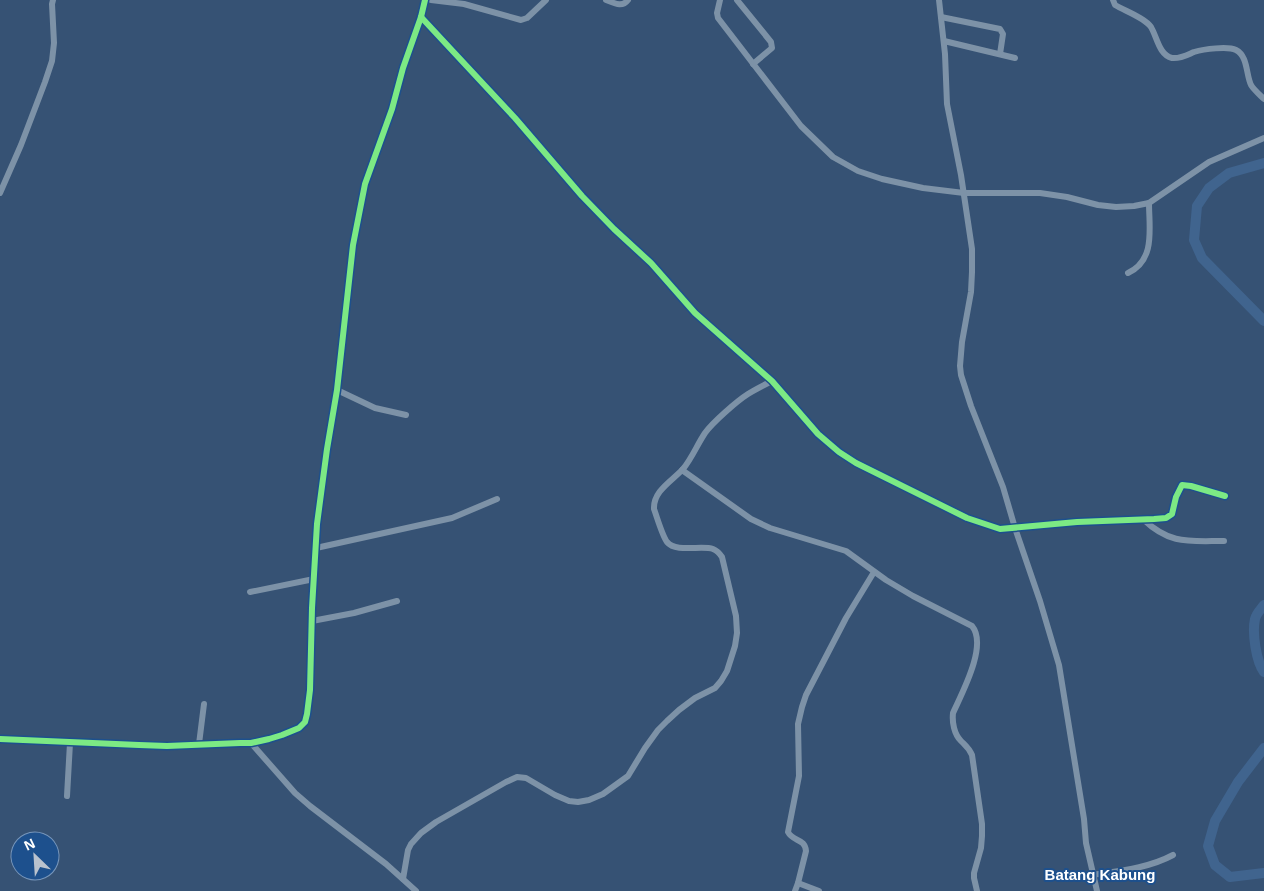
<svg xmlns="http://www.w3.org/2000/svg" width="1264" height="891" font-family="Helvetica,sans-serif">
<rect width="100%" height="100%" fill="#365274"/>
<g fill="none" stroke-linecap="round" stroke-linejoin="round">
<!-- river -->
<g stroke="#40648e" stroke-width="10">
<path d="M1264 163 1229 173 1209 188 1197 206 1194 240 1202 258 1264 321"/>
<path d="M1264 605C1261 609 1256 614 1255 619 1252 633 1256 661 1264 672"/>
<path d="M1264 748 1238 782 1215 821 1208 846 1215 865 1230 877 1264 873"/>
</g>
<!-- minor -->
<g stroke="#7d92a7" stroke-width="6">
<path d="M431 0 464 4 521 20 527 18 546 0"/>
<path d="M606 0C614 3 622 8 628 0"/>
<path d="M720 0 717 13 718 18 801 126 833 157 858 171 882 179 923 188 964 193H1040L1067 197 1098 205 1116 207 1134 206 1149 203 1209 162 1264 138"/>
<path d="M737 0 771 42 772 48 753 64"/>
<path d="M939 0 945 54 947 104 961 175 972 249V272L971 292 962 342 960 366 961 375 971 406 1003 487 1015 528 1040 601 1059 665 1084 819 1086 843 1097 891"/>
<path d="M1113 0 1115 5C1125 11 1145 18 1151 27 1157 37 1159 55 1172 58 1180 59 1187 55 1194 52 1204 49 1228 46 1236 50 1248 56 1246 75 1251 85 1254 90 1260 95 1264 99"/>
<path d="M421 17 515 118 582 196 614 229 651 263 695 313 772 381 818 434 839 452 856 463 967 518 1000 529 1077 522 1154 519 1166 518 1172 514 1176 497 1182 485 1191 486 1225 496"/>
<path d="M941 17 1000 29 1003 34 1000 54"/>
<path d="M944 41 1015 58"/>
<path d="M0 193 21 145 45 82 52 61 54 43 52 4 53 0"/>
<path d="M1128 273C1156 260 1149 228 1149 203"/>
<path d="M337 390 375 408 406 415"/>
<path d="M682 470 751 519 770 528 846 551 886 580 913 596 972 626C988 645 962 693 953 713 952 722 954 734 961 741 966 746 969 748 972 755L982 824V836L981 848 974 873V878L977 891"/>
<path d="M1143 519C1170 545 1189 541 1224 541"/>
<path d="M316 548 452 518 497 499"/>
<path d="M250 592 314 579"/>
<path d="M312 621 354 613 397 601"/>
<path d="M0 739 139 745 167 746 240 743H251L269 739 282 735 299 728 305 722 307 714 310 690 312 608 317 524 327 449 337 390 353 245 365 184 392 109 403 68 421 17 425 0"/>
<path d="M251 743 295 793 310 806 386 864 416 891"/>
<path d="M199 744 204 704"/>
<path d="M67 796 70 743"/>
<path d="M1093 875C1119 871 1149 868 1173 855"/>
<path d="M403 879 408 850 411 844 421 833 436 822 506 782 517 777 526 778 555 795 569 801 578 802 589 800 603 794 628 776 645 748 658 730 667 721 679 710 695 698 715 688 721 681 727 671 735 646 737 633 736 616 722 557C720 554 718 551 713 549 702 545 676 553 667 542 662 535 657 517 654 509 653 491 672 481 683 469 692 458 697 445 705 433 713 422 737 401 748 394 756 389 764 385 772 381"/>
<path d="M798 883 819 891"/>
<path d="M795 891 798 883 806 851C805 838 793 842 788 832L799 776 798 724 802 707 806 695 846 618 874 572"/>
</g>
<!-- cycleway casing -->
<g stroke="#1d508d" stroke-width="9">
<g id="cycleway">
<path d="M421 17 515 118 582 196 614 229 651 263 695 313 772 381 818 434 839 452 856 463 967 518 1000 529 1077 522 1154 519 1166 518 1172 514 1176 497 1182 485 1191 486 1225 496"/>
<path d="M0 739 139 745 167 746 240 743H251L269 739 282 735 299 728 305 722 307 714 310 690 312 608 317 524 327 449 337 390 353 245 365 184 392 109 403 68 421 17 425 0"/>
</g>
</g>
<!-- cycleway -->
<use href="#cycleway" stroke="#7ce984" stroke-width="6"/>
</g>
<g text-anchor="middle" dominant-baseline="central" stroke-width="4" stroke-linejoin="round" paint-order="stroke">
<!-- quarter labels -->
<g font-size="15" font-weight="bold" fill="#fff" stroke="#1d508d">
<text x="1100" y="874">Batang Kabung</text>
</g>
</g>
<!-- north arrow -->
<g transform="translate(35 856) rotate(335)"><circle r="24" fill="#1d508d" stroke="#7796bb"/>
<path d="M0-4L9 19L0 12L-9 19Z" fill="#b9c2ce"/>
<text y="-8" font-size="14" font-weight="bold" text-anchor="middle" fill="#ffffff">N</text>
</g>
</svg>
